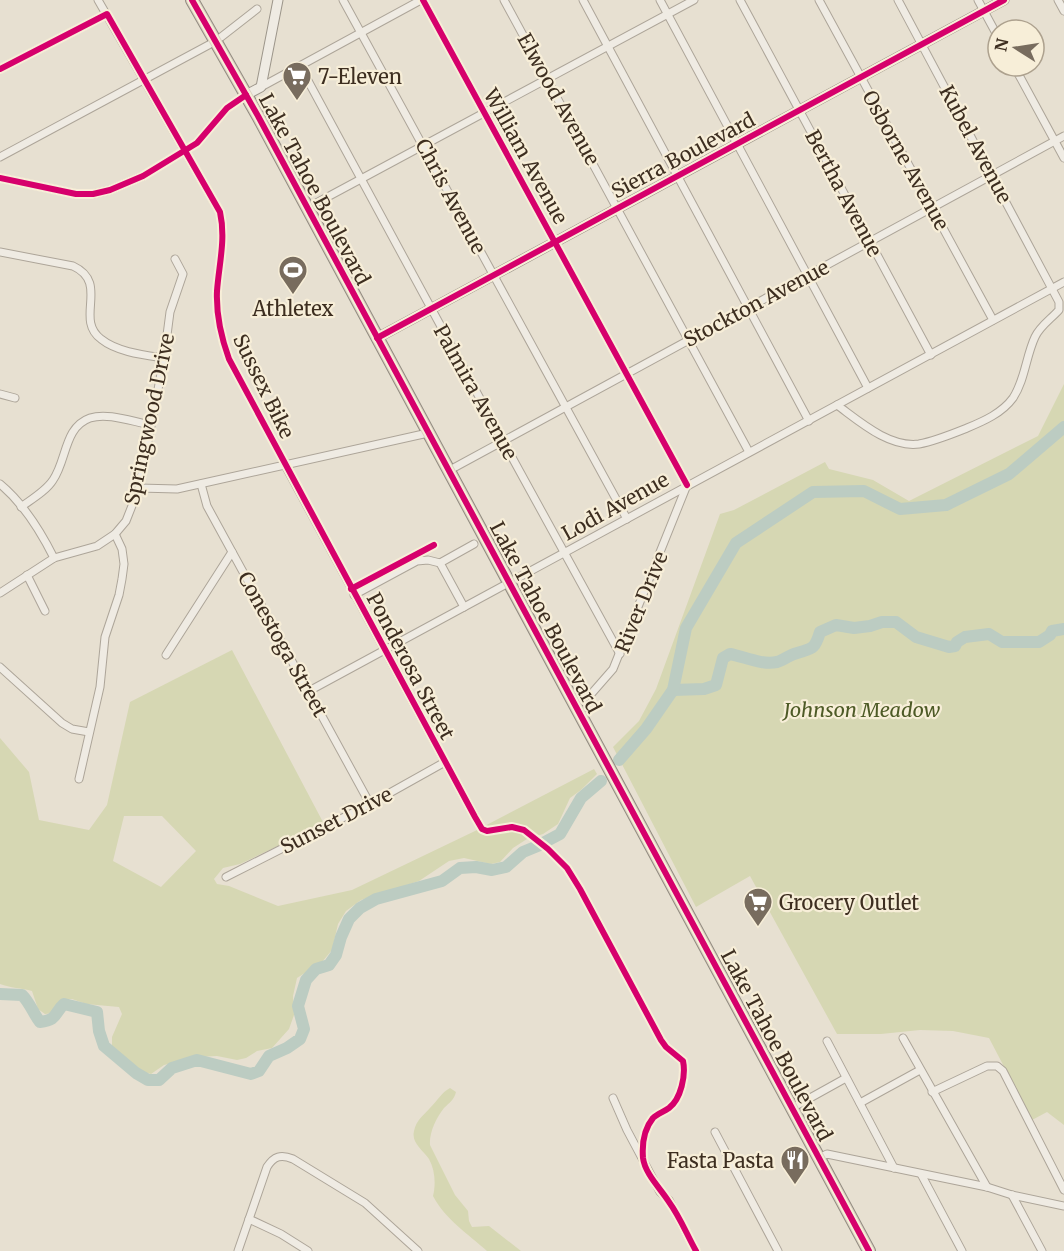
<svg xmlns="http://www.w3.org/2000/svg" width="1064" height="1251" font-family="Merriweather,serif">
<rect width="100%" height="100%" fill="#e7e0d1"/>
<!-- green -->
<g fill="#d6d7b3" fill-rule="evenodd">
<path d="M1064 384V1125L1047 1112 1032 1120 989 1038 953 1031 920 1030 881 1034H837L750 876 696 907 613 747 639 721 656 689 720 514 734 510 825 462 829 469 873 480 909 501 1038 436Z"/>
<path d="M232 650 324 824 240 864 223 868 214 879 217 884 229 886 278 906 352 890 475 831 594 769 597 774 581 790 570 798 558 824 543 834 527 839 513 848 500 862 491 864 464 858 449 861 419 881 361 900 346 911 338 924 332 950 322 962 297 978 293 996 294 1015 289 1029 272 1048 257 1051 246 1058 237 1060 217 1056 196 1057 164 1065 151 1074 144 1072 112 1049V1037L122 1014 119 1007 86 1004 72 999H63L56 1006 53 1013 45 1014 38 1009 32 991C22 988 10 988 0 984V738L29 772 39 820 89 830 107 805 130 702ZM124 816H162L196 851 161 887 113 861Z"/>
<path d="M450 1088 456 1092C454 1100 450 1102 444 1108 436 1118 429 1133 430 1145L455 1195 468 1211 469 1221 472 1227 489 1226 521 1251H487C468 1234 445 1219 433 1196 436 1184 435 1170 429 1159 423 1150 411 1143 414 1131 416 1120 424 1115 430 1108 438 1100 441 1093 450 1088Z"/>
</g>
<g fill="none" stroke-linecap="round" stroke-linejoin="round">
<!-- river -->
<g stroke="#bcccc2" stroke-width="12">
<path d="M673 690 704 689 716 685 723 658 730 654C745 657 761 665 777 662 782 661 788 656 794 654 811 648 814 652 820 632L836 625 854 628 870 626 882 622H896L916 637 949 647 955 646 957 642 965 637 989 634 1002 642H1039L1050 635 1052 631 1064 629"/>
<path d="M619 760 646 729 673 690 686 628 736 543 813 492 864 491 900 509 946 505 1009 474 1064 427"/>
<path d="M543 843 560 834 581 798 601 781"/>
<path d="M0 994 22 995C30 1003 33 1013 40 1022 58 1020 54 1013 64 1004L97 1012 99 1031 104 1046 136 1073 148 1080H159L172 1068 197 1060 251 1074 259 1071 269 1056 287 1048 300 1039 304 1029 298 1006 306 980 316 969 329 965 336 955 341 937 349 919 360 908 376 899 442 881 460 868 476 867 492 870 506 867 523 852 540 845"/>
</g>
<!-- street casing -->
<g stroke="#ada599" stroke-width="9">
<g id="street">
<path d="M98 0 220 212"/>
<path d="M343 0 627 519"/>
<path d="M423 0 687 485 613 669 592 693 574 704"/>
<path d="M504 0 749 452"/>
<path d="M583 0 809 421"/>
<path d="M660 0 868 388"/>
<path d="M740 0 931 355"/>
<path d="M819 0 993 320"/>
<path d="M978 0 998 37"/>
<path d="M1058 0 1064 11"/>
<path d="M300 66 503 441 620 654"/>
<path d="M1014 66 1064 158"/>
<path d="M0 69 107 14"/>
<path d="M261 87 421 0"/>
<path d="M0 157 216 41 257 9"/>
<path d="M0 178 76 194H93L110 190 143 176 197 143 227 108 246 95"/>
<path d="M307 208 694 0"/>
<path d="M0 252 73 266C110 283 74 319 101 339 117 352 144 355 164 358"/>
<path d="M0 394 15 398"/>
<path d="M837 405C859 421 889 448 919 444 935 441 952 434 967 428 984 421 1002 413 1013 398 1025 380 1026 356 1035 337 1040 326 1051 319 1059 310V302L898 0"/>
<path d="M285 465 475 817"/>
<path d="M448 471 1064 136"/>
<path d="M0 484C23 503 41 532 54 558"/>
<path d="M201 484 207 506 370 804"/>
<path d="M139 488 177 489 428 433"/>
<path d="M21 507C32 499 46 491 53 480 67 460 64 427 90 418 108 412 133 422 151 425"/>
<path d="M27 575 45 611"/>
<path d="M0 593 54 558 97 546 115 534 126 521 139 488 164 358 170 312 183 274 175 259"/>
<path d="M354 595 417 561 428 560 440 563"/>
<path d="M464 607 440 563 474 544"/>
<path d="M166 655 232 552"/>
<path d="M0 667 62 723 72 729 89 732"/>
<path d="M309 691 1064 282"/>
<path d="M79 779 100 687 105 637 119 595 122 579 124 564 122 549 115 534"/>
<path d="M226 877 370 804 445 762"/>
<path d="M903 1038 987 1187"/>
<path d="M827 1041 894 1168"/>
<path d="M932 1092 987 1066H997L1003 1071 1064 1190"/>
<path d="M613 1098 627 1130 660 1192 669 1200 696 1251"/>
<path d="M860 1103 920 1070"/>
<path d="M792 1108 846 1078"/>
<path d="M715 1132 778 1251"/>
<path d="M819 1158 827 1154 987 1187 1012 1195 1064 1206"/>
<path d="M921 1174 962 1251"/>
<path d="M1012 1195 1042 1251"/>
<path d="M249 1219 281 1234 308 1251"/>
<path d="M238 1251 267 1167C274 1156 281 1154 293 1159L365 1203 418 1251"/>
</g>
</g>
<!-- secondary casing -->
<g stroke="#9c958a" stroke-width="11">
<g id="secondary">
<path d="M246 95 261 87 278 0"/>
<path d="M377 338 1004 0"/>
</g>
</g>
<!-- highway casing -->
<g stroke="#928b80" stroke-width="14">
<path id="highway" d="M192 0 258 116 869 1251"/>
</g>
<!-- street -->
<use href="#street" stroke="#efebe3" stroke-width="7"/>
<!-- secondary -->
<use href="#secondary" stroke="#efebe3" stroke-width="9"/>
<!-- highway -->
<use href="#highway" stroke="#dad1c2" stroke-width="12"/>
<!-- cycleway casing -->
<g stroke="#f7eed8" stroke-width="10">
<g id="cycleway">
<path d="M192 0 258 116 869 1251"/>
<path d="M423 0 687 485"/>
<path d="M0 69 107 14 220 212C226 239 219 264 217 291 216 314 221 337 229 359L475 817 482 829 487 831 512 827 524 830 548 849 567 868 580 889 661 1040 666 1047 683 1061C686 1075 681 1099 669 1108 663 1112 657 1114 653 1118 644 1129 642 1145 643 1158 645 1174 661 1189 669 1202 680 1217 687 1235 696 1251"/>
<path d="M0 178 76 194H93L110 190 143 176 197 143 227 108 246 95"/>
<path d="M377 338 1004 0"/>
<path d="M351 589 434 545"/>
</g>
</g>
<!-- cycleway -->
<use href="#cycleway" stroke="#d6006c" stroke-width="6"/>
</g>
<!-- icons -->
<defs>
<g id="supermarket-pin" transform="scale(1.5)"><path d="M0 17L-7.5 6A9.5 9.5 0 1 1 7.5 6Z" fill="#786c5e" stroke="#f7eed8"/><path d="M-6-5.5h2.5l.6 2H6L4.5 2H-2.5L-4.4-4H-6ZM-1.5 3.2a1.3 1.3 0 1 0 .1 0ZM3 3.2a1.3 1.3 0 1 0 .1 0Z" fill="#fff"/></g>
<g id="stadium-pin" transform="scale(1.5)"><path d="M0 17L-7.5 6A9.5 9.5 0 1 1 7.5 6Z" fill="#786c5e" stroke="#f7eed8"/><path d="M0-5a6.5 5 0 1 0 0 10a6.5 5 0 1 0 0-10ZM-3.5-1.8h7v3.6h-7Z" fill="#fff"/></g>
<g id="restaurant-pin" transform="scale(1.5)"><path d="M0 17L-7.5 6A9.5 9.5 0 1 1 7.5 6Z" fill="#786c5e" stroke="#f7eed8"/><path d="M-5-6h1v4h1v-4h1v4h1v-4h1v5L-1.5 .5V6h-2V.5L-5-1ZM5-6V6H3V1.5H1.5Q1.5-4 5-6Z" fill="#fff"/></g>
</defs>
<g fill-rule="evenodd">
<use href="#supermarket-pin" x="297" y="76"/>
<use href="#stadium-pin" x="293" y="270"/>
<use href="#supermarket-pin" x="758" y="902"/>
<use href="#restaurant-pin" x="795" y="1160"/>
</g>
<g text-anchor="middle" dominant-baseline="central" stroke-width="4.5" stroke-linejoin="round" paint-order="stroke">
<!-- poi labels -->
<g font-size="20" fill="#3d2e20" stroke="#f7eed8" text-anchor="start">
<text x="318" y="76">7-Eleven</text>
<text x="293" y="308" text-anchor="middle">Athletex</text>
<text x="779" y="902">Grocery Outlet</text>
<text x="774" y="1160" text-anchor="end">Fasta Pasta</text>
</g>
<!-- street labels -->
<g font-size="20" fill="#3d2e20" stroke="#f7eed8">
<text transform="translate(559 99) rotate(61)">Elwood Avenue</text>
<text transform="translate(976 144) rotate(62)">Kubel Avenue</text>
<text transform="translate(683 155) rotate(-28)">Sierra Boulevard</text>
<text transform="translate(526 156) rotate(61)">William Avenue</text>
<text transform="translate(906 160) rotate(61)">Osborne Avenue</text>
<text transform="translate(315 189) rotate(62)">Lake Tahoe Boulevard</text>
<text transform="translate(844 193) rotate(62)">Bertha Avenue</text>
<text transform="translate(451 196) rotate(62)">Chris Avenue</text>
<text transform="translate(756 303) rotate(-28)">Stockton Avenue</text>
<text transform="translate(264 386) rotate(64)">Sussex Bike</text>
<text transform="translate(476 392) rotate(61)">Palmira Avenue</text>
<text transform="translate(149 419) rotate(-78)">Springwood Drive</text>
<text transform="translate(615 506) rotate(-29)">Lodi Avenue</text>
<text transform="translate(641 602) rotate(-68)">River Drive</text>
<text transform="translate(546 617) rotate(62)">Lake Tahoe Boulevard</text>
<text transform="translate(283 644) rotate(61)">Conestoga Street</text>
<text transform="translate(411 666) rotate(62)">Ponderosa Street</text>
<text transform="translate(336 820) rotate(-27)">Sunset Drive</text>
<text transform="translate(777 1045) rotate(62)">Lake Tahoe Boulevard</text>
</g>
<!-- park labels -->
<g font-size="20" font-style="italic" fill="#4d5a26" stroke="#f7eed8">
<text x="862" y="709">Johnson Meadow</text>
</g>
</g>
<!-- north arrow -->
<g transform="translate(1016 48) rotate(282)"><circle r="28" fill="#f7eed8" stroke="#ada18e" stroke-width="1.5"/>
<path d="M0-4.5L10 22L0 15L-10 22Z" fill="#786c5e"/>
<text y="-9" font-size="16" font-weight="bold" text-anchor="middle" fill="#3d2e20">N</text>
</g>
</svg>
